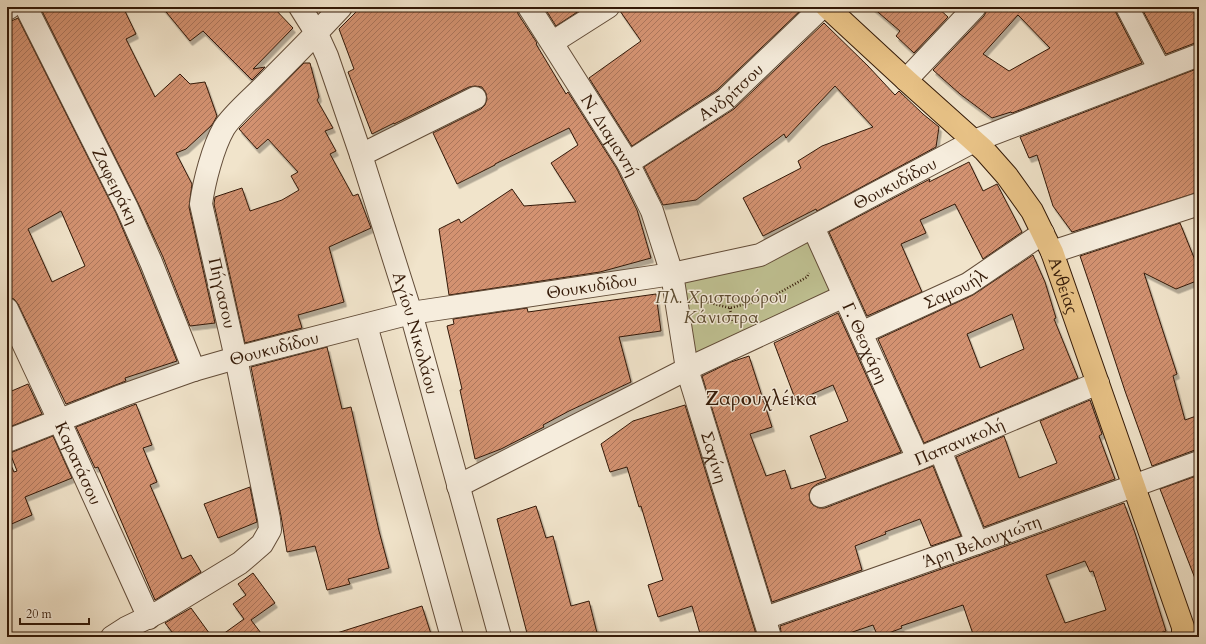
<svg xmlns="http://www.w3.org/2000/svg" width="1206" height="644" font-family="Cardo,serif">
<defs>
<pattern id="building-hatch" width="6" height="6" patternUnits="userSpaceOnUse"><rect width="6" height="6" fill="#d39271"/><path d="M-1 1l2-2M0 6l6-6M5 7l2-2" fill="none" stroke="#ac765b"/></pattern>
<filter id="shadow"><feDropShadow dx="2.5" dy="4.5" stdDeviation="0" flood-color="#0004"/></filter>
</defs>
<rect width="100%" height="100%" fill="#f1e4cb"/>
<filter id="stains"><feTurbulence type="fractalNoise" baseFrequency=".005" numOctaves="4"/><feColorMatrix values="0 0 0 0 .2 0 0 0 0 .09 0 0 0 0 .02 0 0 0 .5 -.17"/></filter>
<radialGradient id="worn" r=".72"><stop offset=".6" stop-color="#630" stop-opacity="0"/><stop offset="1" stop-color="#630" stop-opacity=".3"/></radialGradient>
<!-- green -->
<path fill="#c0c293" stroke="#7a6e4d" d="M813 227 844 296 687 369 672 274Z"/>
<!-- building -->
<g fill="url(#building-hatch)" stroke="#331907" fill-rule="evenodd" filter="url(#shadow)">
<path d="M40 7H123L136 34 126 39 155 97 180 74 190 84 205 82 217 116 212 125 186 149 176 153 192 184 189 207 215 323 190 326 163 257 138 203Z"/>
<path d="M162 7H273L293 28 253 69 265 67 252 80 203 31 190 41Z"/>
<path d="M361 7H517L518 14 537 43 536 44 566 94 568 92 617 169 637 210 651 258 600 272 449 295 439 229 459 219 461 223 512 189 524 206 576 202 551 163 578 145 569 128 495 164V165L457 184 433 133 481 109 485 105 487 99 486 93 482 87 475 86 469 87 394 124V123L372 134 348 72 354 69 339 29Z"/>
<path d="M544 7H585L556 26Z"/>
<path d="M620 7H799L802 9 717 90 632 146 589 78 641 41 620 11Z"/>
<path d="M872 7H937L948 17 914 53 896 36 900 31Z"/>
<path d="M987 7H1115L1116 13 1142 63 1012 113 1011 112 992 118 960 94 933 70 984 16 987 10ZM1018 15 1050 48 1009 71 983 54Z"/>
<path d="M1141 7H1199V43H1195L1166 54Z"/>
<path d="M18 18 116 213 139 267 177 361 125 378 126 381 66 404 18 304 14 299 7 297V23ZM61 211 85 266 52 282 28 229Z"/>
<path d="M824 23 868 66 895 95 899 91 923 114 939 127 936 147 817 211 816 209 763 236 743 198 801 168 798 161 822 146 873 127 835 86 786 138 784 134 696 200 663 205 644 167 734 109Z"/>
<path d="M304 63H310L319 97 317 100 333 128 325 131 336 151 330 154 353 196 358 194 371 228 329 247 344 302 298 315 302 328 245 343 214 204 215 197 242 188 250 211 282 200 299 190 291 176 298 172 268 139 257 149 239 129Z"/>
<path d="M1199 68V192L1072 232 1053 206 1037 155 1029 158 1020 137Z"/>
<path d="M969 162 983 191 997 184 1022 232 983 259 955 204 920 220 926 233 901 244 922 292 867 316 829 232 930 179 929 182Z"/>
<path d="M1180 223 1199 270V280L1176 289 1144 273 1177 374 1173 376 1185 420 1199 415V450H1195L1152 466 1125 391 1093 294 1080 256Z"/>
<path d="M1033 255 1045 282 1056 318 1054 319 1078 378 924 443 878 339 973 295ZM1012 314 1024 349 980 368 967 334Z"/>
<path d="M656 294 661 331 619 337 631 382 569 411 543 425 544 427 501 449 475 459 460 390 462 389 447 326 454 324 453 319 527 308 528 312Z"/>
<path d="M838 313 901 452 817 484 812 488 809 494 810 501 813 505 819 508H825L933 466 961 536 931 546 920 519 885 532 886 534 855 546 862 570 772 602 702 376 731 362 749 356 772 427 750 434 766 476 785 470 791 489 826 478 810 436 848 421 833 385 796 401 774 343Z"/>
<path d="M327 347 342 409 351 407 379 531 389 568 348 579 350 584 327 590 315 546 287 552 281 516 251 367Z"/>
<path d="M28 384 42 414 7 428V393Z"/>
<path d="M1090 400 1102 434 1099 436 1115 479 984 527 956 457 1004 436 1019 478 1057 463 1040 421Z"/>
<path d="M136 404 152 445 143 448 157 482 150 485 182 559 191 555 201 572 155 600 98 467 95 468 76 427Z"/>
<path d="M685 405 757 637H701L692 606 658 617 648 585 663 580 641 506 639 507 627 467 610 472 601 444 633 421Z"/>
<path d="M53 436 72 478 25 497 32 515 7 526V457L14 472 17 471 10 453Z"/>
<path d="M1199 475V586H1198L1160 489Z"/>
<path d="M250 487 257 522 218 538 204 504Z"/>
<path d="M1124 503 1135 533 1166 631 1148 637H974L963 605 901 626 902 628 878 637 873 625 838 637H782L780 626 981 555ZM1085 561 1090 572 1093 571 1106 610 1065 623 1046 575Z"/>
<path d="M536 506 546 538 553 536 571 606 589 601 598 637H528L497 519Z"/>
<path d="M253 573 275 603 251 620 264 637H219L244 619 233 604 246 595 238 584Z"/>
<path d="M422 606 432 637H337V633Z"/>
<path d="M191 608 212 637H176L165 623Z"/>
</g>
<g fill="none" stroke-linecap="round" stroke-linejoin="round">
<!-- minor casing -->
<g stroke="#624c38" stroke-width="24">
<g id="minor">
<path id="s1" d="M26 7 127 208 151 262 194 370"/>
<path id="s2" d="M300 7 317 34 327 56 361 155 411 313 500 637"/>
<path id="s3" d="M529 7 628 163 652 211 672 274 687 369 770 637"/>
<path d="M1127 7 1160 70"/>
<path d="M7 9 10 7"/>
<path d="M553 42 608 7"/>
<path d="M906 80 975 7"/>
<path d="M361 155 475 98"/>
<path id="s4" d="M628 163 725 100 822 7"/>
<path id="s5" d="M813 227 918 459"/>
<path d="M1052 252 1199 204"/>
<path id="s6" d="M7 309 59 420 149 618"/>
<path d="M366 325 452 637"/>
<path id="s7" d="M861 333 968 284 1043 233"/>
<path id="s8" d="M7 441 121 396 194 370 236 358 411 313 672 274 760 255 974 141 1199 55"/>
<path d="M940 450 977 543"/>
<path d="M458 486 687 369 844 296"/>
<path id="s9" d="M821 496 918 459 1098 383"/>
<path id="s10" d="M765 618 977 543 1199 462"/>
<path d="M112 637 126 628 161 611 240 563 262 544 270 530 269 519 236 358 201 204C204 182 213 147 224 128 232 115 253 97 264 86 290 60 316 34 341 7"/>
</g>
</g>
<!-- major casing -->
<g stroke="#331907" stroke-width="24">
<g id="major">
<path id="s11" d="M827 7 906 80 984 150 1007 176 1032 211 1052 252 1183 627V637"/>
</g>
</g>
<!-- path -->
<g stroke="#331907" stroke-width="2.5" stroke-dasharray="1 2" stroke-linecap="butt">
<path d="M699 300 730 308 770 298 807 277 809 273"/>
<path d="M730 308 732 323"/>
</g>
<!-- minor -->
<use href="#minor" stroke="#f6eddd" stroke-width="22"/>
<!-- major -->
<use href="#major" stroke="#e8c286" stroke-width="22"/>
</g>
<g text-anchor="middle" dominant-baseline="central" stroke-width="3" stroke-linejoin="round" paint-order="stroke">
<!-- street labels -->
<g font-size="17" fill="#331907" stroke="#f6eddd">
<text stroke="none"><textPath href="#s4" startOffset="125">Ανδρίτσου</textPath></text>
<text stroke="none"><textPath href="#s3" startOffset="152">Ν. Διαμαντή</textPath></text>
<text stroke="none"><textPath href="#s8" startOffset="931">Θουκυδίδου</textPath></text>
<text stroke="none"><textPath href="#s1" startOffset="200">Ζαφειράκη</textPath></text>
<text stroke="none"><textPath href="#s8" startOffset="607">Θουκυδίδου</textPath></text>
<text stroke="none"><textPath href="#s11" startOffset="371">Ανθείας</textPath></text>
<text stroke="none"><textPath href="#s7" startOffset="104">Σαμουήλ</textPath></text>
<text transform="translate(222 293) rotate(77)">Πήγασου</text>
<text stroke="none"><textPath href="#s2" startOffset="347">Αγίου Νικολάου</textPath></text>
<text stroke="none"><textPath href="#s5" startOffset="127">Γ. Θεοχάρη</textPath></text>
<text stroke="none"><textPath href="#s8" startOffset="283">Θουκυδίδου</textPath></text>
<text stroke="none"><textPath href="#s9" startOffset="149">Παπανικολή</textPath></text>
<text stroke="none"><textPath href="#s3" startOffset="493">Σαχίνη</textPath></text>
<text stroke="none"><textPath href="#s6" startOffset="170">Καρατάσου</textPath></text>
<text stroke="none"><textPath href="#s10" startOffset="230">Άρη Βελουχιώτη</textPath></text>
</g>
<!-- park labels -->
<g font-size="17" font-style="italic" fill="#5d4c31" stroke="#f6eddd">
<text x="721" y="297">Πλ. Χριστοφόρου<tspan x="721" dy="20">Κάνιστρα</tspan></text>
</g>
<!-- quarter labels -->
<g font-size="19" font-weight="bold" fill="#331907" stroke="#f6eddd">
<text x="761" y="399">Ζαρουχλέικα</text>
</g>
</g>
<!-- margin -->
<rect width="1206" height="644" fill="none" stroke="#f1e4cb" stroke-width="24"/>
<rect x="8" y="8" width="1190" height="628" fill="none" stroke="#331907" stroke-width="2"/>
<rect x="12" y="12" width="1182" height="620" fill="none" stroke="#331907"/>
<!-- scale -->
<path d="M20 618v6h69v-6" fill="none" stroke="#331907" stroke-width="2"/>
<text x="26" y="618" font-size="12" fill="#331907" stroke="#f6eddd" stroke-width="3" paint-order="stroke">20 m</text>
<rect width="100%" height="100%" filter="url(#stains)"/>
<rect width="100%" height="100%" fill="url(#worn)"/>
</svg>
